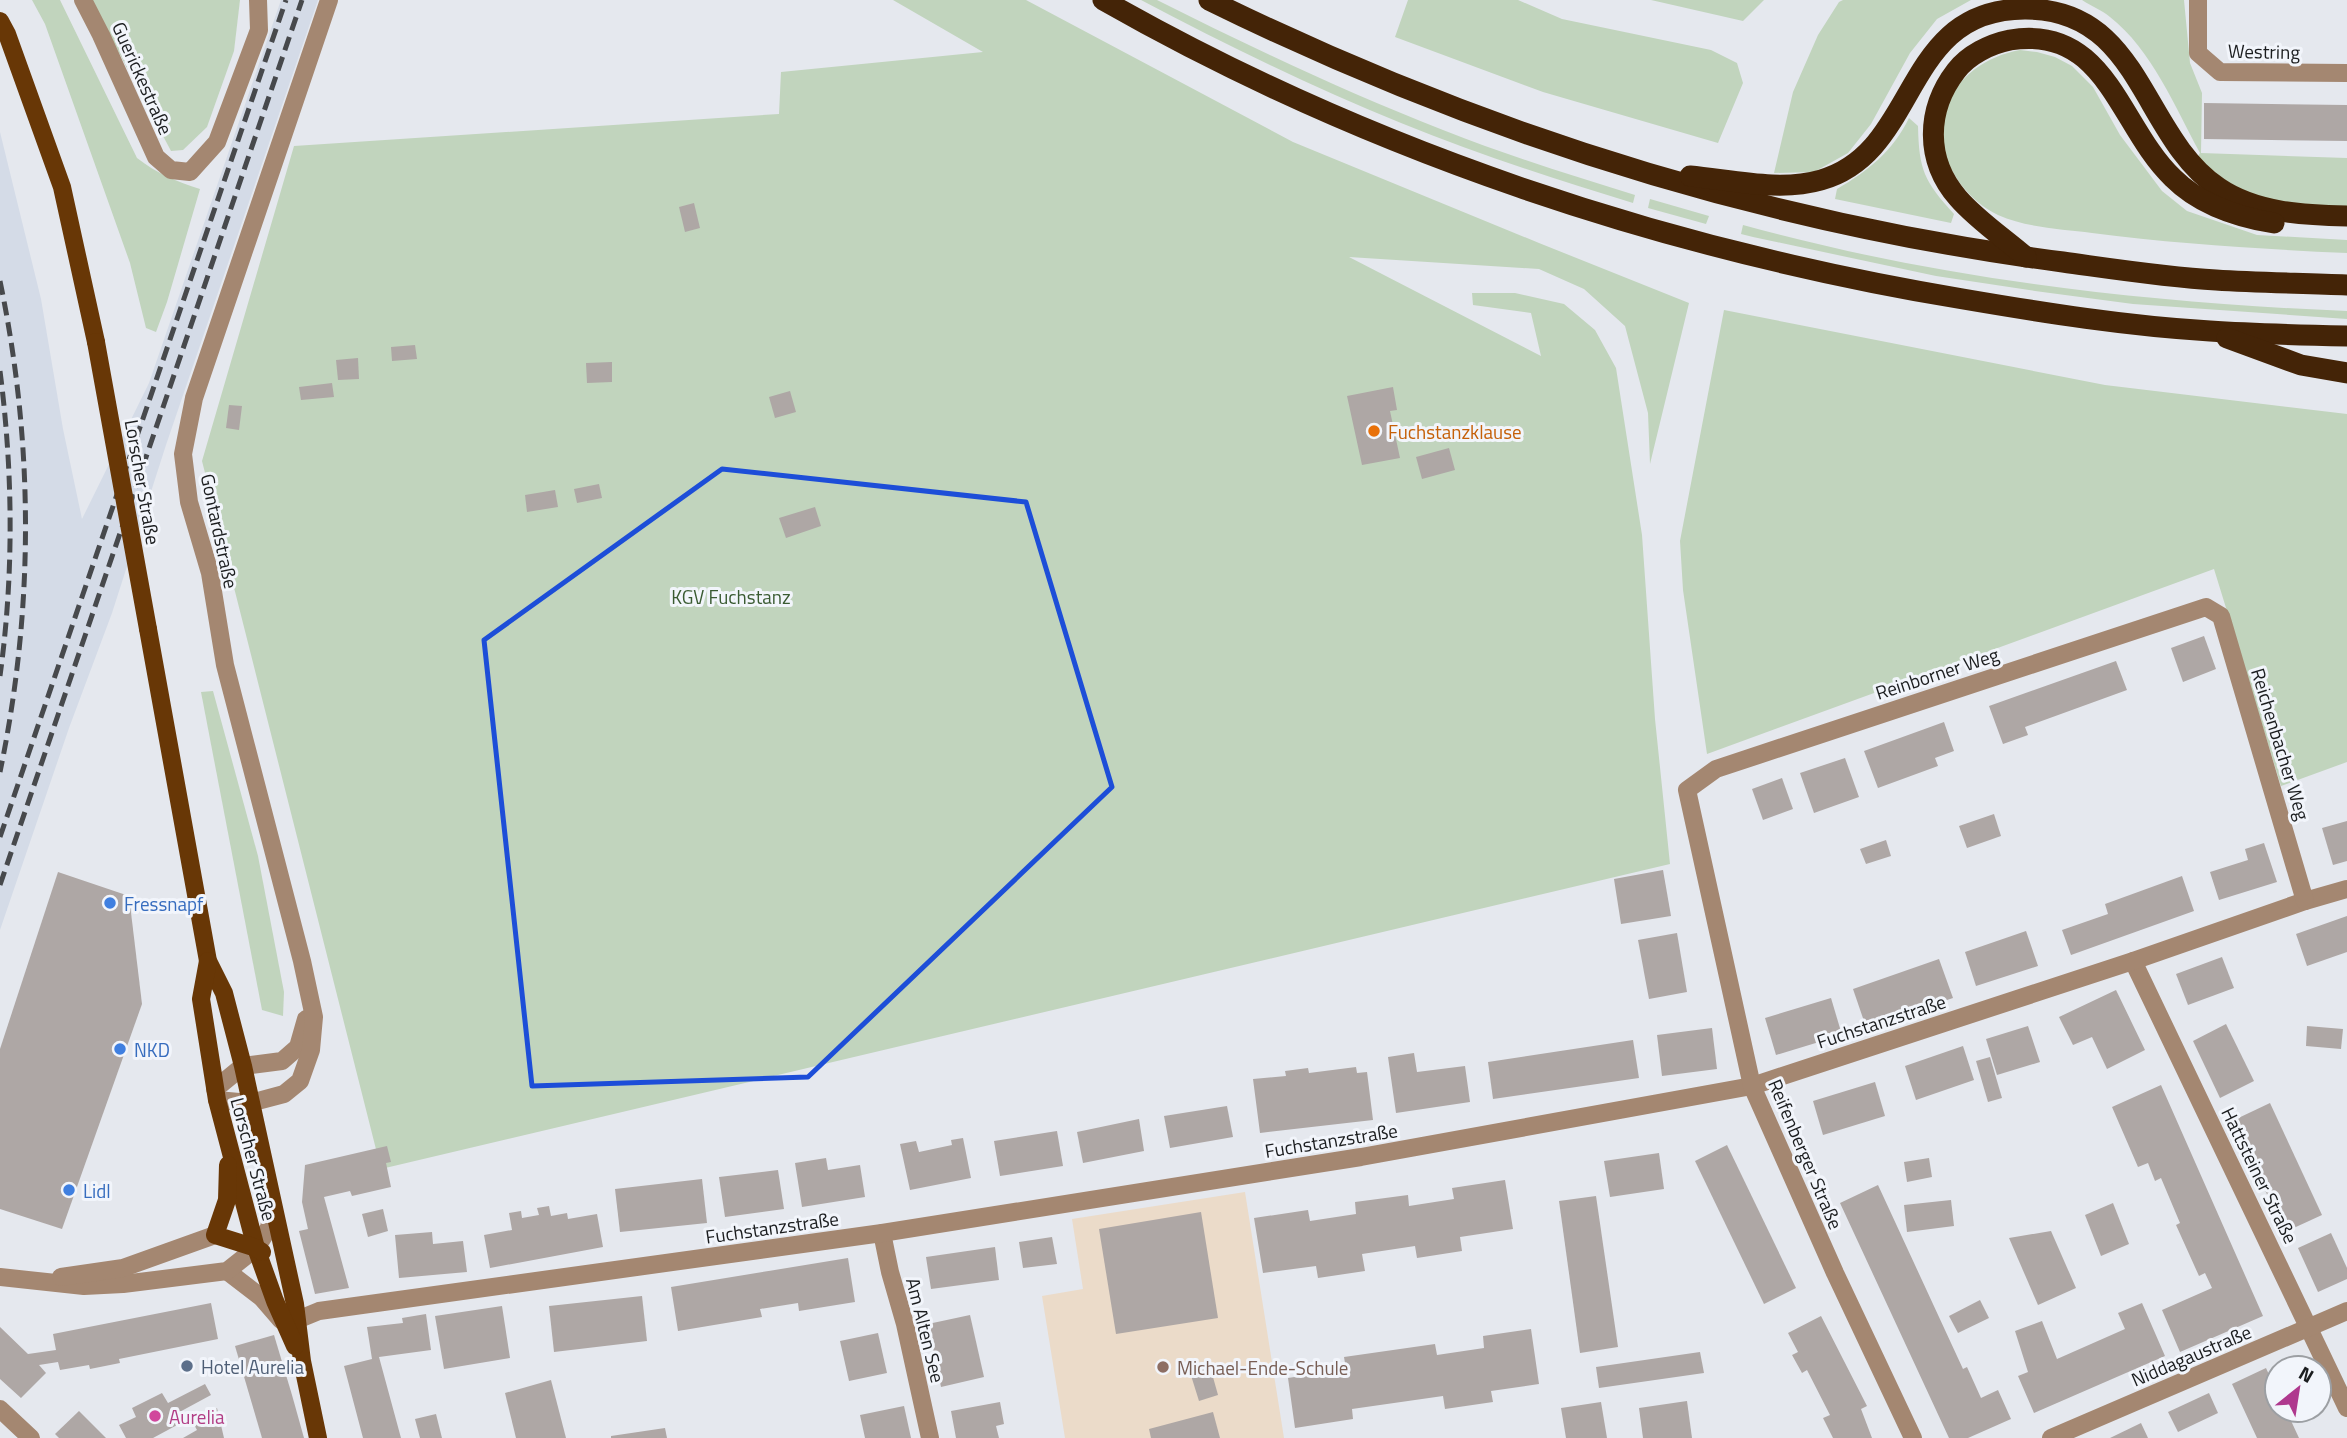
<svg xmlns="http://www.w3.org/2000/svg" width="2347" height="1438" font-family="'Titillium Web',sans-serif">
<rect width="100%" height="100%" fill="#e5e8ee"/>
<!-- built -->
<path fill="#d4dbe7" d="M281 0H318L166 445 112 613 69 728 0 930V132L41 299 63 429 82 519 149 383Z"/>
<!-- education -->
<path fill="#ebdbc9" d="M1245 1192 1284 1438H1065L1042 1296 1083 1289 1072 1219Z"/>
<!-- green -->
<g fill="#c1d4bd">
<path d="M32 0H60L137 158C156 173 177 182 200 189L167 302 156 332 146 328 130 263 45 24Z"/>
<path d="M91 0H240L234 51 207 127 183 150 171 151Z"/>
<path d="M893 0H1026L1293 142 1539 243 1689 303 1650 464 1648 413 1625 326 1584 289 1539 269 1349 257 1541 356 1531 313 1473 305 1472 293H1515L1564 304 1595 330 1616 368 1642 535 1655 719 1670 864 381 1169 202 461 294 146 779 114 781 72 983 52Z"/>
<path d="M1141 0H1157C1251 47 1345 92 1443 130 1506 155 1570 175 1635 195L1633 203C1555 179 1477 154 1401 123 1312 87 1226 45 1141 0Z"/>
<path d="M1408 0H1518L1562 19 1711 50 1737 63 1743 83 1718 143 1543 92 1395 37Z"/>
<path d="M1651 0H1764L1743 21Z"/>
<path d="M1843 0H1971L1937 19 1910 53 1871 124 1848 153 1814 172 1774 173 1793 92 1818 35 1839 2Z"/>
<path d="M2082 0H2184L2190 63 2202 93 2201 153 2347 158V210C2289 204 2240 203 2198 156L2200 153C2175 107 2152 50 2110 17 2102 10 2091 6 2082 0Z"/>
<path d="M2020 50 2037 52 2055 57 2072 66 2093 87 2120 135 2162 191 2187 211 2257 235 2347 240V253C2262 249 2177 244 2092 233 2062 229 2027 228 1998 215 1970 202 1947 172 1942 142 1940 132 1944 120 1946 110 1956 76 1987 56 2020 50Z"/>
<path d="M1909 118 1918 126C1919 170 1924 181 1954 214L1951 223 1835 199 1837 189C1868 171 1893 151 1909 118Z"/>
<path d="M1650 199 1709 216 1706 224 1648 208Z"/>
<path d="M1743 225C1938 279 2145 303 2347 311V319L2133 304 2035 291 1936 276 1753 237 1741 234Z"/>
<path d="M1724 310 2105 385 2347 414V762L2281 786 2214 569 1707 754 1683 590 1680 541Z"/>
<path d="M213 691 258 856 284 992 283 1016 262 1010 201 692Z"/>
</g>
<!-- building -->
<g fill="#aea7a5">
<path d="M2204 103 2347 105V141L2204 139Z"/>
<path d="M694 203 700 228 685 232 679 207Z"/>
<path d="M415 345 417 359 392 361 391 347Z"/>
<path d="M358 358 359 379 338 380 336 360Z"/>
<path d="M612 362V382L587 383 586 363Z"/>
<path d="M332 383 334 397 301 400 299 387Z"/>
<path d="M1393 387 1397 410 1390 411 1400 458 1362 465 1347 396Z"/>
<path d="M790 391 796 412 775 418 769 397Z"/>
<path d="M229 405 242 406 239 430 226 428Z"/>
<path d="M1449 448 1455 470 1422 479 1416 457Z"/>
<path d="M599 484 602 498 577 503 574 489Z"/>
<path d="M555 490 558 507 527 512 525 495Z"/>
<path d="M815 507 821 526 786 538 779 518Z"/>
<path d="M2204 636 2216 669 2183 682 2171 648Z"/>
<path d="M2116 661 2127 690 2025 727 2028 735 2003 744 1989 706Z"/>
<path d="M1944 722 1954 751 1935 758 1938 766 1878 788 1864 751Z"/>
<path d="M1845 758 1859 797 1814 813 1800 773Z"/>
<path d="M1782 778 1793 809 1763 820 1752 789Z"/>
<path d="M1994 814 2001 836 1967 848 1959 826Z"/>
<path d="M2347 821V861L2333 865 2322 828Z"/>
<path d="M1886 840 1891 856 1866 864 1860 849Z"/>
<path d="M2264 843 2277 882 2219 900 2210 872 2248 860 2245 849Z"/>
<path d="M1663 870 1671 916 1621 924 1614 879Z"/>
<path d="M58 872 129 896 142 1004 62 1229 0 1209V1049Z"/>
<path d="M2182 876 2194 911 2071 955 2062 930 2108 914 2105 904Z"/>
<path d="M2347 916V952L2307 966 2296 934Z"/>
<path d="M2026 931 2038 966 1976 986 1965 952Z"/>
<path d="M1677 933 1687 992 1649 999 1638 940Z"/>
<path d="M2222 957 2234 988 2188 1005 2176 974Z"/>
<path d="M1939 959 1953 998 1866 1027 1853 989Z"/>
<path d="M2116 990 2145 1050 2107 1069 2092 1037 2073 1045 2059 1017Z"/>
<path d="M1831 998 1842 1035 1776 1055 1765 1018Z"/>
<path d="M2226 1024 2254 1081 2220 1098 2193 1041Z"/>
<path d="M2028 1026 2040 1062 1997 1075 1986 1039Z"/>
<path d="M2307 1026 2343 1029 2341 1049 2306 1046Z"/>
<path d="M1712 1028 1717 1069 1662 1076 1657 1035Z"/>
<path d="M1633 1040 1639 1078 1493 1099 1488 1062Z"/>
<path d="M1963 1046 1974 1080 1916 1100 1905 1066Z"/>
<path d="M1414 1053 1417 1072 1465 1066 1470 1102 1396 1113 1388 1057Z"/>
<path d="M1990 1057 2002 1098 1988 1102 1976 1061Z"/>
<path d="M1356 1067 1357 1073 1367 1072 1373 1120 1260 1133 1253 1079 1286 1076 1285 1071 1308 1068 1309 1073Z"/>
<path d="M1875 1082 1885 1116 1823 1135 1813 1101Z"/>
<path d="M2161 1085 2263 1316 2180 1352 2162 1310 2212 1288 2205 1273 2199 1276 2176 1225 2180 1223 2161 1178 2155 1181 2148 1163 2138 1167 2112 1107Z"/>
<path d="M2270 1103 2322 1215 2285 1232 2232 1121Z"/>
<path d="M1227 1106 1233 1137 1170 1148 1164 1116Z"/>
<path d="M1139 1119 1144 1151 1083 1163 1077 1132Z"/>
<path d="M1057 1131 1063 1166 1000 1176 994 1141Z"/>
<path d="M963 1138 971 1178 910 1190 900 1144 916 1141 919 1152 952 1145 951 1140Z"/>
<path d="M1727 1145 1796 1288 1764 1304 1695 1161Z"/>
<path d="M387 1146 391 1162 386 1163 391 1187 352 1196 350 1191 324 1197 349 1288 315 1294 299 1231 308 1229 302 1202 305 1165Z"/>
<path d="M1659 1153 1664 1189 1610 1197 1604 1161Z"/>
<path d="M826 1158 828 1170 860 1165 865 1197 802 1207 795 1163Z"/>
<path d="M1929 1158 1932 1177 1907 1182 1904 1162Z"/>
<path d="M778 1170 784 1209 725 1217 719 1177Z"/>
<path d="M702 1179 707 1223 620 1232 615 1189Z"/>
<path d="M1505 1180 1513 1229 1460 1237 1462 1251 1417 1258 1415 1246 1362 1254 1365 1271 1318 1278 1316 1266 1263 1273 1254 1218 1308 1210 1310 1221 1356 1214 1355 1202 1408 1195 1409 1206 1454 1199 1452 1188Z"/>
<path d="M1878 1185 1963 1369 1967 1367 1981 1398 1998 1390 2011 1419 1968 1438H1949L1840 1203Z"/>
<path d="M1596 1196 1618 1347 1580 1353 1559 1201Z"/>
<path d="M1951 1200 1954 1226 1907 1232 1904 1205Z"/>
<path d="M2113 1203 2129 1244 2101 1256 2085 1215Z"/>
<path d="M549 1206 551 1216 567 1213 568 1219 597 1214 603 1247 490 1268 484 1235 512 1230 509 1213 521 1211 522 1218 539 1215 537 1208Z"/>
<path d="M383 1209 388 1231 368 1237 362 1214Z"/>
<path d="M1201 1212 1218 1318 1116 1334 1099 1229Z"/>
<path d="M2051 1231 2076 1288 2038 1305 2009 1238Z"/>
<path d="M432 1232 433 1244 463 1241 467 1272 399 1278 395 1235Z"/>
<path d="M2331 1233 2347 1268V1279L2318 1292 2298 1248Z"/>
<path d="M1052 1237 1057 1264 1023 1268 1019 1242Z"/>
<path d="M995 1247 999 1280 931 1289 926 1257Z"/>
<path d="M848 1258 855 1302 799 1311 798 1303 760 1309 762 1317 678 1331 671 1287Z"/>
<path d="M642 1296 647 1341 554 1352 549 1306Z"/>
<path d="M1980 1300 1989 1318 1958 1333 1949 1316Z"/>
<path d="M211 1303 218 1339 119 1359 120 1363 90 1369 89 1365 60 1370 58 1362 39 1365 46 1373 21 1398 0 1379V1327L28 1354 56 1350 53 1334Z"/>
<path d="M2142 1303 2165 1356 2034 1413 2018 1376 2028 1372 2015 1331 2042 1321 2057 1359 2125 1329 2118 1313Z"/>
<path d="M502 1306 510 1358 444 1369 435 1316Z"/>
<path d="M426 1314 431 1350 379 1357 401 1438H363L344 1366 372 1359 367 1327 403 1323 402 1318Z"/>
<path d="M970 1315 984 1377 941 1387 928 1324Z"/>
<path d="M1821 1316 1867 1406 1861 1409 1872 1438H1833L1823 1418 1830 1415 1807 1370 1802 1373 1792 1355 1798 1352 1788 1333Z"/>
<path d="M1531 1329 1539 1384 1491 1391 1493 1402 1445 1409 1443 1396 1352 1409 1353 1419 1295 1428 1288 1378 1346 1369 1344 1357 1435 1344 1437 1355 1484 1348 1483 1336Z"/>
<path d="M878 1333 887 1373 849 1381 840 1341Z"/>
<path d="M274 1335 292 1395 304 1438H262L235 1346Z"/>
<path d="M1700 1352 1704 1373 1599 1388 1596 1367Z"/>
<path d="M1209 1363 1218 1395 1199 1401 1189 1369Z"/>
<path d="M2266 1368 2277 1392V1410H2286L2299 1438H2257L2232 1384Z"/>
<path d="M551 1380 566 1438H516L505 1393Z"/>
<path d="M205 1384 211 1395 174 1415 179 1424 153 1438H126L119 1425 136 1417 132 1408 162 1393 168 1403Z"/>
<path d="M2209 1393 2218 1413 2178 1432 2168 1412Z"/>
<path d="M1687 1401 1692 1438H1643L1639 1408Z"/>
<path d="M1000 1402 1004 1424 996 1426 999 1438H956L951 1411Z"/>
<path d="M1601 1402 1607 1438H1566L1561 1408Z"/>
<path d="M904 1406 911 1438H865L860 1415Z"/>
<path d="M217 1408 224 1438H183L197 1430 192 1421Z"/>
<path d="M79 1411 106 1438H59L55 1434Z"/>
<path d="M1213 1412 1220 1438H1151L1149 1429Z"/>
<path d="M436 1414 442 1438H420L415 1419Z"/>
<path d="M2141 1423 2148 1438H2110Z"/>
<path d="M665 1428 667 1438H611V1436Z"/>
</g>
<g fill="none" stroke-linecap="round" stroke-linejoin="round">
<!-- minor -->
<g stroke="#a48771" stroke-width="18">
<path d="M83 0 101 35 156 157 171 170 190 172 217 142 259 30 258 0"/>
<path d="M2198 0V53L2220 72 2347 73"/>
<path d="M2133 961 2347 1408"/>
<path d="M215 1089 243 1066 282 1061 298 1047 306 1019"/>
<path d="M217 1100 250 1103 284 1094 300 1081 311 1050 314 1017 302 961 225 665 210 573 189 502 183 454 194 398 329 0"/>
<path d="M882 1233 890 1272 905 1324 930 1438"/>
<path d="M227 1271 262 1298 281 1320"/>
<path d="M0 1277 84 1286 123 1284 227 1271 256 1248 269 1228 273 1206"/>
<path d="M61 1277 123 1268 215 1235"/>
<path d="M297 1320 319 1311 882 1233 1361 1157 1752 1086 2133 961 2305 901 2347 889"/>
<path d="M0 1409 31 1438"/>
<path d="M1913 1438 1835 1273 1752 1086 1687 790 1716 769 2206 607 2221 616 2305 901"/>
<path d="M2051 1438 2347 1311"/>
</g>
<!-- major -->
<g stroke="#683706" stroke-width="18">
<path d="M0 21 7 34 62 187 96 342"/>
<path d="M148 629 208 961 224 993 243 1066 295 1304 302 1361 318 1438"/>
<path d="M208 961 201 999 217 1100 256 1248 275 1301 295 1346"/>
<path d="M228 1165 227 1200 215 1235 256 1248 262 1252"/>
</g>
<!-- highway -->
<g stroke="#442407" stroke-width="21">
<path d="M1103 0C1368 151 1663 249 1963 299 2045 313 2127 326 2210 331 2255 334 2301 335 2347 336"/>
<path d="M1209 0C1479 133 1765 223 2063 262 2114 269 2165 277 2216 280 2260 283 2304 283 2347 285"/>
<path d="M1690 176C1732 180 1780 192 1821 180 1921 152 1900 8 2026 9 2142 9 2141 136 2219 188 2256 213 2304 215 2347 216"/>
<path d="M2026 257C2004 238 1977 220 1958 198 1925 160 1926 110 1956 71 1968 55 1990 44 2010 40 2107 24 2119 127 2173 178 2200 205 2237 217 2274 223"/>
<path d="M2227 338 2301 365 2347 373"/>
</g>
<!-- rail -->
<g stroke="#47494c" stroke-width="5" stroke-dasharray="14 7" stroke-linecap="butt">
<path d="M0 281C34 444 34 609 0 772"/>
<path d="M0 371C13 472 14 574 0 676"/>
<path d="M0 837 286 0"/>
<path d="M0 885 302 0"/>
</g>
<!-- major-bridge -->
<path stroke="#683706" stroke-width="18" d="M96 342 148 629"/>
</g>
<!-- marked area -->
<path fill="none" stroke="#1d4ed8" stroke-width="5" stroke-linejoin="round" d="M722 469 1026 502 1112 787 808 1077 532 1086 484 640Z"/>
<!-- markers -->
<circle fill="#e8710a" stroke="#f2f5fb" stroke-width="2.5" cx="1374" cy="431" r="7"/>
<g fill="#3f7fe0" stroke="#f2f5fb" stroke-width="2.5">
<circle cx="110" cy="903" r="7"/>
<circle cx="120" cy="1049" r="7"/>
<circle cx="69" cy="1190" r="7"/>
</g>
<circle fill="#5c6f8a" stroke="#f2f5fb" stroke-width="2.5" cx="187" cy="1366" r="7"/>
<circle fill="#8d6e63" stroke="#f2f5fb" stroke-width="2.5" cx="1163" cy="1367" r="7"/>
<circle fill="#d1479c" stroke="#f2f5fb" stroke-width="2.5" cx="155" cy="1416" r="7"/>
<g text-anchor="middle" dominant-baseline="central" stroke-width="6" stroke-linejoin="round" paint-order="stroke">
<!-- street labels -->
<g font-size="19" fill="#1b1d1f" stroke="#f2f5fb">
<text transform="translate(2264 51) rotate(1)">Westring</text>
<text transform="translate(143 78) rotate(66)">Guerickestraße</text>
<text transform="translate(143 482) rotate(80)">Lorscher Straße</text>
<text transform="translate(220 531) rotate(78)">Gontardstraße</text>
<text transform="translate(1937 673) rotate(-18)">Reinborner Weg</text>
<text transform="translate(2281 744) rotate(73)">Reichenbacher Weg</text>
<text transform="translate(1881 1021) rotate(-18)">Fuchstanzstraße</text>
<text transform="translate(1331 1140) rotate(-9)">Fuchstanzstraße</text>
<text transform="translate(1806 1154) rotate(67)">Reifenberger Straße</text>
<text transform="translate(254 1159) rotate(75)">Lorscher Straße</text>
<text transform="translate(2260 1175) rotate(64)">Hattsteiner Straße</text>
<text transform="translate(772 1227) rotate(-8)">Fuchstanzstraße</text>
<text transform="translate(926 1330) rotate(76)">Am Alten See</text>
<text transform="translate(2191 1355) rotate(-23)">Niddagaustraße</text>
</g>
<!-- food labels -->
<g font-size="19" fill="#c56008" stroke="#f2f5fb" text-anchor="start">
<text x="1388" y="431">Fuchstanzklause</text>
</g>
<!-- park labels -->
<g font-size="19" fill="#3a5b32" stroke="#f2f5fb">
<text x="731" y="596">KGV Fuchstanz</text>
</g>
<!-- shop labels -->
<g font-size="19" fill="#366cbe" stroke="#f2f5fb" text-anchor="start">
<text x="124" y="903">Fressnapf</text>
<text x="134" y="1049">NKD</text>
<text x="83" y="1190">Lidl</text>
</g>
<!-- service labels -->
<g font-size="19" fill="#4e5e75" stroke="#f2f5fb" text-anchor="start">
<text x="201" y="1366">Hotel Aurelia</text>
</g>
<!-- education labels -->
<g font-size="19" fill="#785e54" stroke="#f2f5fb" text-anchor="start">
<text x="1177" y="1367">Michael-Ende-Schule</text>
</g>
<!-- hotel labels -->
<g font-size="19" fill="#b23c85" stroke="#f2f5fb" text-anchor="start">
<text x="169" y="1416">Aurelia</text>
</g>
</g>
<!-- north arrow -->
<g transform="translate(2298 1389) rotate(30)"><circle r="33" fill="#f2f5fb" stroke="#9c9fa3" stroke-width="2"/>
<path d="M0-5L12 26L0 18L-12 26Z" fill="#af388e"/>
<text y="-10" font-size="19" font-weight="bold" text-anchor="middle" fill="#1b1d1f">N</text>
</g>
</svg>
